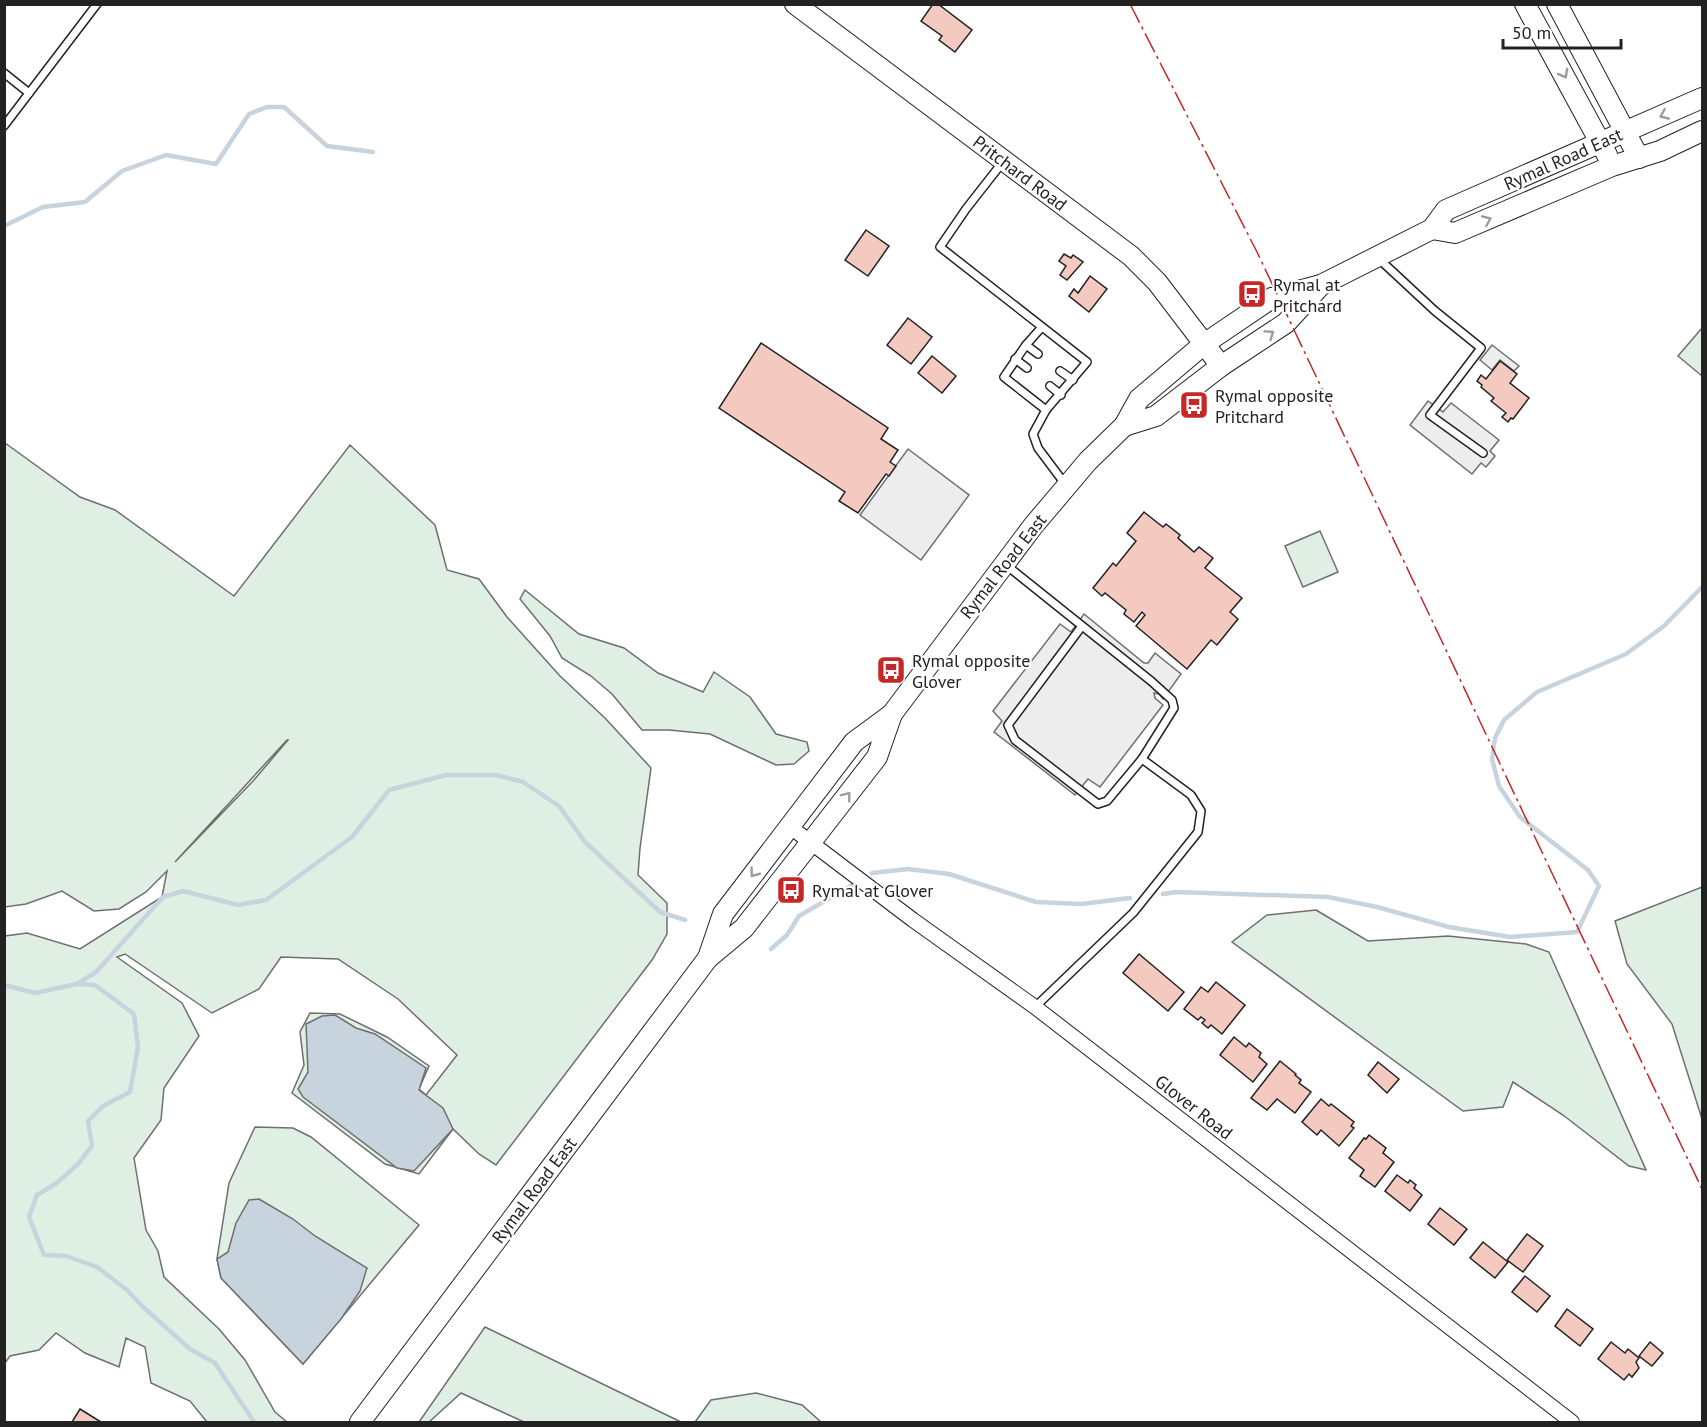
<svg xmlns="http://www.w3.org/2000/svg" width="1707" height="1427" font-family="'PT Sans',sans-serif">
<rect width="100%" height="100%" fill="#fff"/>
<!-- green -->
<g fill="#e0efe3" stroke="#6f6f6f" stroke-width="1.5" fill-rule="evenodd">
<path d="M1702 328V376L1678 356Z"/>
<path d="M5 443 80 497 115 510 234 596 350 445 435 525 447 570 479 579 507 617 560 676 605 718 651 768 640 848 638 875 667 903V934L652 960 496 1165 479 1154 453 1129 419 1174 385 1164 292 1093 304 1065 300 1032 310 1013 340 1014 387 1037 429 1066 419 1089 426 1095 457 1055 398 999 338 959 281 957 259 989 212 1013 125 954 117 957 182 1003 199 1036 164 1088 161 1120 134 1158 146 1230 158 1251 164 1277 219 1329 245 1360 275 1412 287 1422H207L190 1401 151 1383 145 1347 126 1338 119 1367 85 1353 56 1333 39 1350 10 1356 5 1363V936L27 933 80 949 162 897 167 871 146 892 119 909 94 911 62 891 26 904 5 907ZM288 740 254 780 175 862 287 740Z"/>
<path d="M1320 531 1338 572 1303 587 1285 546Z"/>
<path d="M525 590 579 634 624 648 658 673 703 692 714 672 750 697 776 734 807 742 809 751 794 764 776 765 710 734 669 730H642L612 694 591 676 562 658 550 636 520 599Z"/>
<path d="M1702 887V1119L1672 1024 1627 964 1615 921Z"/>
<path d="M1316 910 1368 941 1448 936 1526 944 1549 952 1646 1170 1629 1166 1563 1115 1513 1082 1503 1107 1463 1111 1232 942 1267 915Z"/>
<path d="M255 1127 293 1128 311 1137 419 1225 303 1364 221 1278 217 1259 229 1183Z"/>
<path d="M485 1327 681 1422H524L461 1393 429 1422H419Z"/>
<path d="M756 1393 802 1405 821 1422H695L711 1400Z"/>
</g>
<!-- parking -->
<g fill="#ededed" stroke="#6f6f6f" stroke-width="1.5">
<path d="M1492 345 1519 366 1514 371 1500 360 1492 370 1480 360Z"/>
<path d="M1428 401 1443 412 1451 403 1499 440 1490 451 1495 456 1486 467 1481 463 1472 474 1410 425Z"/>
<path d="M908 449 969 495 921 560 860 515Z"/>
<path d="M1084 614 1144 663H1148L1155 653 1181 674 1163 699 1159 694 1154 693 1155 698 1163 705 1100 787 1088 779 1075 795 994 732 1002 721 993 711 1060 624 1071 632Z"/>
</g>
<!-- water -->
<g fill="#c7d3dd" stroke="#6f6f6f" stroke-width="1.5">
<path d="M335 1015 356 1028 375 1034 426 1068 419 1090 443 1108 453 1129 414 1171 397 1168 303 1097 298 1089 308 1072 306 1024 322 1016Z"/>
<path d="M259 1199 293 1219 315 1236 367 1268 360 1291 341 1319 303 1364 221 1278 217 1259 228 1252 236 1223 249 1200Z"/>
</g>
<g fill="none" stroke-linecap="round" stroke-linejoin="round">
<!-- stream -->
<g stroke="#c7d3dd" stroke-width="4.5">
<path d="M4 226 43 207 85 202 122 171 166 155 216 164 249 114 267 107H284L327 146 373 152"/>
<path d="M872 873 908 869 949 874 1036 902 1082 904 1130 898"/>
<path d="M1163 894 1176 892 1328 897 1377 907 1449 927 1510 937 1577 932 1599 886 1588 870 1520 817 1499 786 1492 759 1495 738 1504 720 1537 692 1626 654 1664 626 1702 587"/>
<path d="M771 949 787 935 799 916 859 881"/>
<path d="M77 984 96 972 163 897 183 891 238 905 266 900 352 837 389 790 446 775H496L523 782 559 806 585 842 660 912 685 920"/>
<path d="M4 985 35 993 77 984 95 985 134 1014 138 1047 130 1092 103 1106 88 1121 92 1146 78 1164 57 1183 37 1195 29 1217 44 1255 66 1256 97 1267 127 1290 143 1307 190 1349 215 1363 254 1422"/>
</g>
</g>
<!-- building -->
<g fill="#f3c9c0" stroke="#222" stroke-width="1.5">
<path d="M933 4H938L972 30 955 52 939 40 942 36 921 21Z"/>
<path d="M866 230 889 246 868 276 845 260Z"/>
<path d="M1064 254 1071 258 1073 255 1083 262 1067 280 1060 275 1066 266 1059 261Z"/>
<path d="M1090 276 1107 289 1089 312 1069 296 1074 289 1078 293Z"/>
<path d="M908 318 932 337 911 364 887 345Z"/>
<path d="M761 343 888 428 881 439 898 450 890 462 896 466 889 476 886 474 858 513 839 501 845 492 719 408Z"/>
<path d="M932 356 956 376 942 393 918 373Z"/>
<path d="M1500 361 1517 374 1510 383 1529 398 1513 419 1511 418 1508 422 1502 417 1506 413 1491 401 1494 398 1481 387 1482 385 1477 381 1481 375 1486 379Z"/>
<path d="M1144 512 1163 527 1166 524 1180 535 1178 538 1194 552 1199 547 1213 558 1205 568 1242 598 1230 612 1238 619 1217 645 1211 640 1187 669 1136 626 1145 615 1142 612 1134 622 1124 614 1126 610 1105 593 1102 596 1093 588 1113 563 1116 566 1136 541 1127 533Z"/>
<path d="M1139 954 1184 992 1168 1011 1123 973Z"/>
<path d="M1216 982 1245 1005 1222 1034 1211 1025 1208 1028 1202 1023 1205 1020 1201 1017 1198 1020 1184 1009 1201 987 1208 992Z"/>
<path d="M1234 1037 1246 1047 1249 1043 1261 1053 1259 1057 1267 1064 1253 1082 1220 1055Z"/>
<path d="M1280 1061 1296 1074 1295 1075 1301 1080 1299 1083 1311 1092 1295 1113 1277 1099 1267 1110 1251 1098Z"/>
<path d="M1378 1062 1399 1079 1387 1093 1368 1075Z"/>
<path d="M1321 1099 1329 1106 1331 1104 1354 1122 1351 1126 1354 1128 1339 1146 1321 1130 1317 1135 1302 1122Z"/>
<path d="M1369 1135 1386 1148 1383 1153 1394 1162 1375 1187 1360 1176 1364 1170 1349 1158 1364 1138 1366 1139Z"/>
<path d="M1397 1175 1408 1183 1410 1180 1416 1185 1414 1188 1422 1195 1410 1211 1385 1191Z"/>
<path d="M1440 1208 1467 1229 1454 1245 1428 1224Z"/>
<path d="M1527 1234 1543 1246 1523 1272 1507 1260Z"/>
<path d="M1483 1242 1508 1262 1495 1278 1470 1258Z"/>
<path d="M1525 1276 1550 1296 1537 1312 1512 1292Z"/>
<path d="M1567 1309 1593 1329 1580 1346 1555 1326Z"/>
<path d="M1611 1342 1625 1353 1628 1349 1639 1358 1636 1362 1639 1368 1632 1377 1629 1374 1624 1380 1598 1359Z"/>
<path d="M1650 1342 1663 1353 1652 1366 1639 1356Z"/>
<path d="M80 1409 101 1422H72Z"/>
</g>
<g fill="none" stroke-linecap="round" stroke-linejoin="round">
<!-- lane casing -->
<g stroke="#222" stroke-width="10">
<g id="lane">
<path d="M4 73 29 93"/>
<path d="M4 126 97 4"/>
<path d="M1002 163 966 209 940 247 1087 362 1046 410 1004 377 1026 345 1041 328"/>
<path d="M1378 258 1435 311 1481 348 1430 415 1483 453"/>
<path d="M1026 345 1038 354"/>
<path d="M1015 359 1027 368"/>
<path d="M1060 371 1073 380"/>
<path d="M1050 386 1061 395"/>
<path d="M1046 410 1033 434 1038 448 1065 484"/>
<path d="M1006 565 1151 681 1172 700 1174 708 1142 759 1107 801 1098 804 1015 740 1008 725 1082 626"/>
<path d="M1035 1007 1133 913 1198 832 1201 811 1191 795 1142 759"/>
</g>
</g>
<!-- street casing -->
<g stroke="#222" stroke-width="16">
<path id="street" d="M789 826 913 920 1035 1007 1572 1422"/>
</g>
<!-- secondary casing -->
<g stroke="#222" stroke-width="22">
<g id="secondary">
<path d="M795 4 1131 256 1157 282 1221 366"/>
<path d="M1525 4 1607 155"/>
<path d="M1557 4 1639 158"/>
<path d="M1432 229 1455 233 1612 166 1660 151 1702 131"/>
<path d="M1124 426 1156 416 1221 366 1286 323 1321 285"/>
<path d="M708 958 723 914 854 742 892 714 1033 526 1088 461 1124 426 1139 399 1204 344 1272 298 1321 285 1432 229 1446 210 1702 98"/>
<path d="M360 1422 708 958 744 928 877 757 892 714"/>
</g>
</g>
<!-- lane -->
<use href="#lane" stroke="#fff" stroke-width="7"/>
<!-- street -->
<use href="#street" stroke="#fff" stroke-width="14"/>
<!-- secondary -->
<use href="#secondary" stroke="#fff" stroke-width="20"/>
<!-- power -->
<path stroke="#c62828" stroke-width="1.5" stroke-dasharray="21 4.5 3 4.5" stroke-linecap="butt" d="M1130 4 1257 252 1702 1189"/>
</g>
<!-- one-way arrows -->
<defs><path id="oneway-chevron" d="M-2-3.5L2.5 0L-2 3.5" fill="none" stroke-width="1.6" stroke-linecap="round" stroke-linejoin="round" transform="scale(1.5)"/></defs>
<g stroke="#9c9c9c">
<use href="#oneway-chevron" transform="translate(1564 74) rotate(61)"/>
<use href="#oneway-chevron" transform="translate(1664 115) rotate(157)"/>
<use href="#oneway-chevron" transform="translate(1487 220) rotate(-23)"/>
<use href="#oneway-chevron" transform="translate(1270 334) rotate(-34)"/>
<use href="#oneway-chevron" transform="translate(847 796) rotate(-52)"/>
<use href="#oneway-chevron" transform="translate(754 873) rotate(127)"/>
</g>
<!-- icons -->
<defs>
<g id="bus-square" transform="scale(1.5)"><rect x="-9" y="-9" width="18" height="18" rx="4" fill="#c62828" stroke="#fff"/><path d="M-5-6H5V4H4V6H2V4H-2V6H-4V4H-5ZM-3.5-4V0h7V-4ZM-3.5 1.2v1.5H-2V1.2ZM2 1.2v1.5H3.5V1.2Z" fill="#fff"/></g>
</defs>
<g fill-rule="evenodd">
<use href="#bus-square" x="1252" y="294"/>
<use href="#bus-square" x="1194" y="405"/>
<use href="#bus-square" x="891" y="670"/>
<use href="#bus-square" x="791" y="890"/>
</g>
<g text-anchor="middle" dominant-baseline="central" stroke-width="4.5" stroke-linejoin="round" paint-order="stroke">
<!-- street labels -->
<g font-size="18" fill="#222" stroke="#fff">
<text transform="translate(1563 159) rotate(-24)">Rymal Road East</text>
<text transform="translate(1020 173) rotate(37)">Pritchard Road</text>
<text transform="translate(1003 566) rotate(-52)">Rymal Road East</text>
<text transform="translate(1194 1107) rotate(38)">Glover Road</text>
<text transform="translate(534 1190) rotate(-53)">Rymal Road East</text>
</g>
<!-- poi labels -->
<g font-size="18" fill="#222" stroke="#fff" text-anchor="start">
<text x="1273" y="284">Rymal at<tspan x="1273" dy="21">Pritchard</tspan></text>
<text x="1215" y="395">Rymal opposite<tspan x="1215" dy="21">Pritchard</tspan></text>
<text x="912" y="660">Rymal opposite<tspan x="912" dy="21">Glover</tspan></text>
<text x="812" y="890">Rymal at Glover</text>
</g>
</g>
<!-- border -->
<rect width="1707" height="1427" fill="none" stroke="#222222" stroke-width="12"/>
<!-- scale -->
<path d="M1503 39v9h118v-9" fill="none" stroke="#222222" stroke-width="3"/>
<text x="1512" y="39" font-size="18" fill="#222222" stroke="#ffffff" stroke-width="4.5" paint-order="stroke">50 m</text>
</svg>
